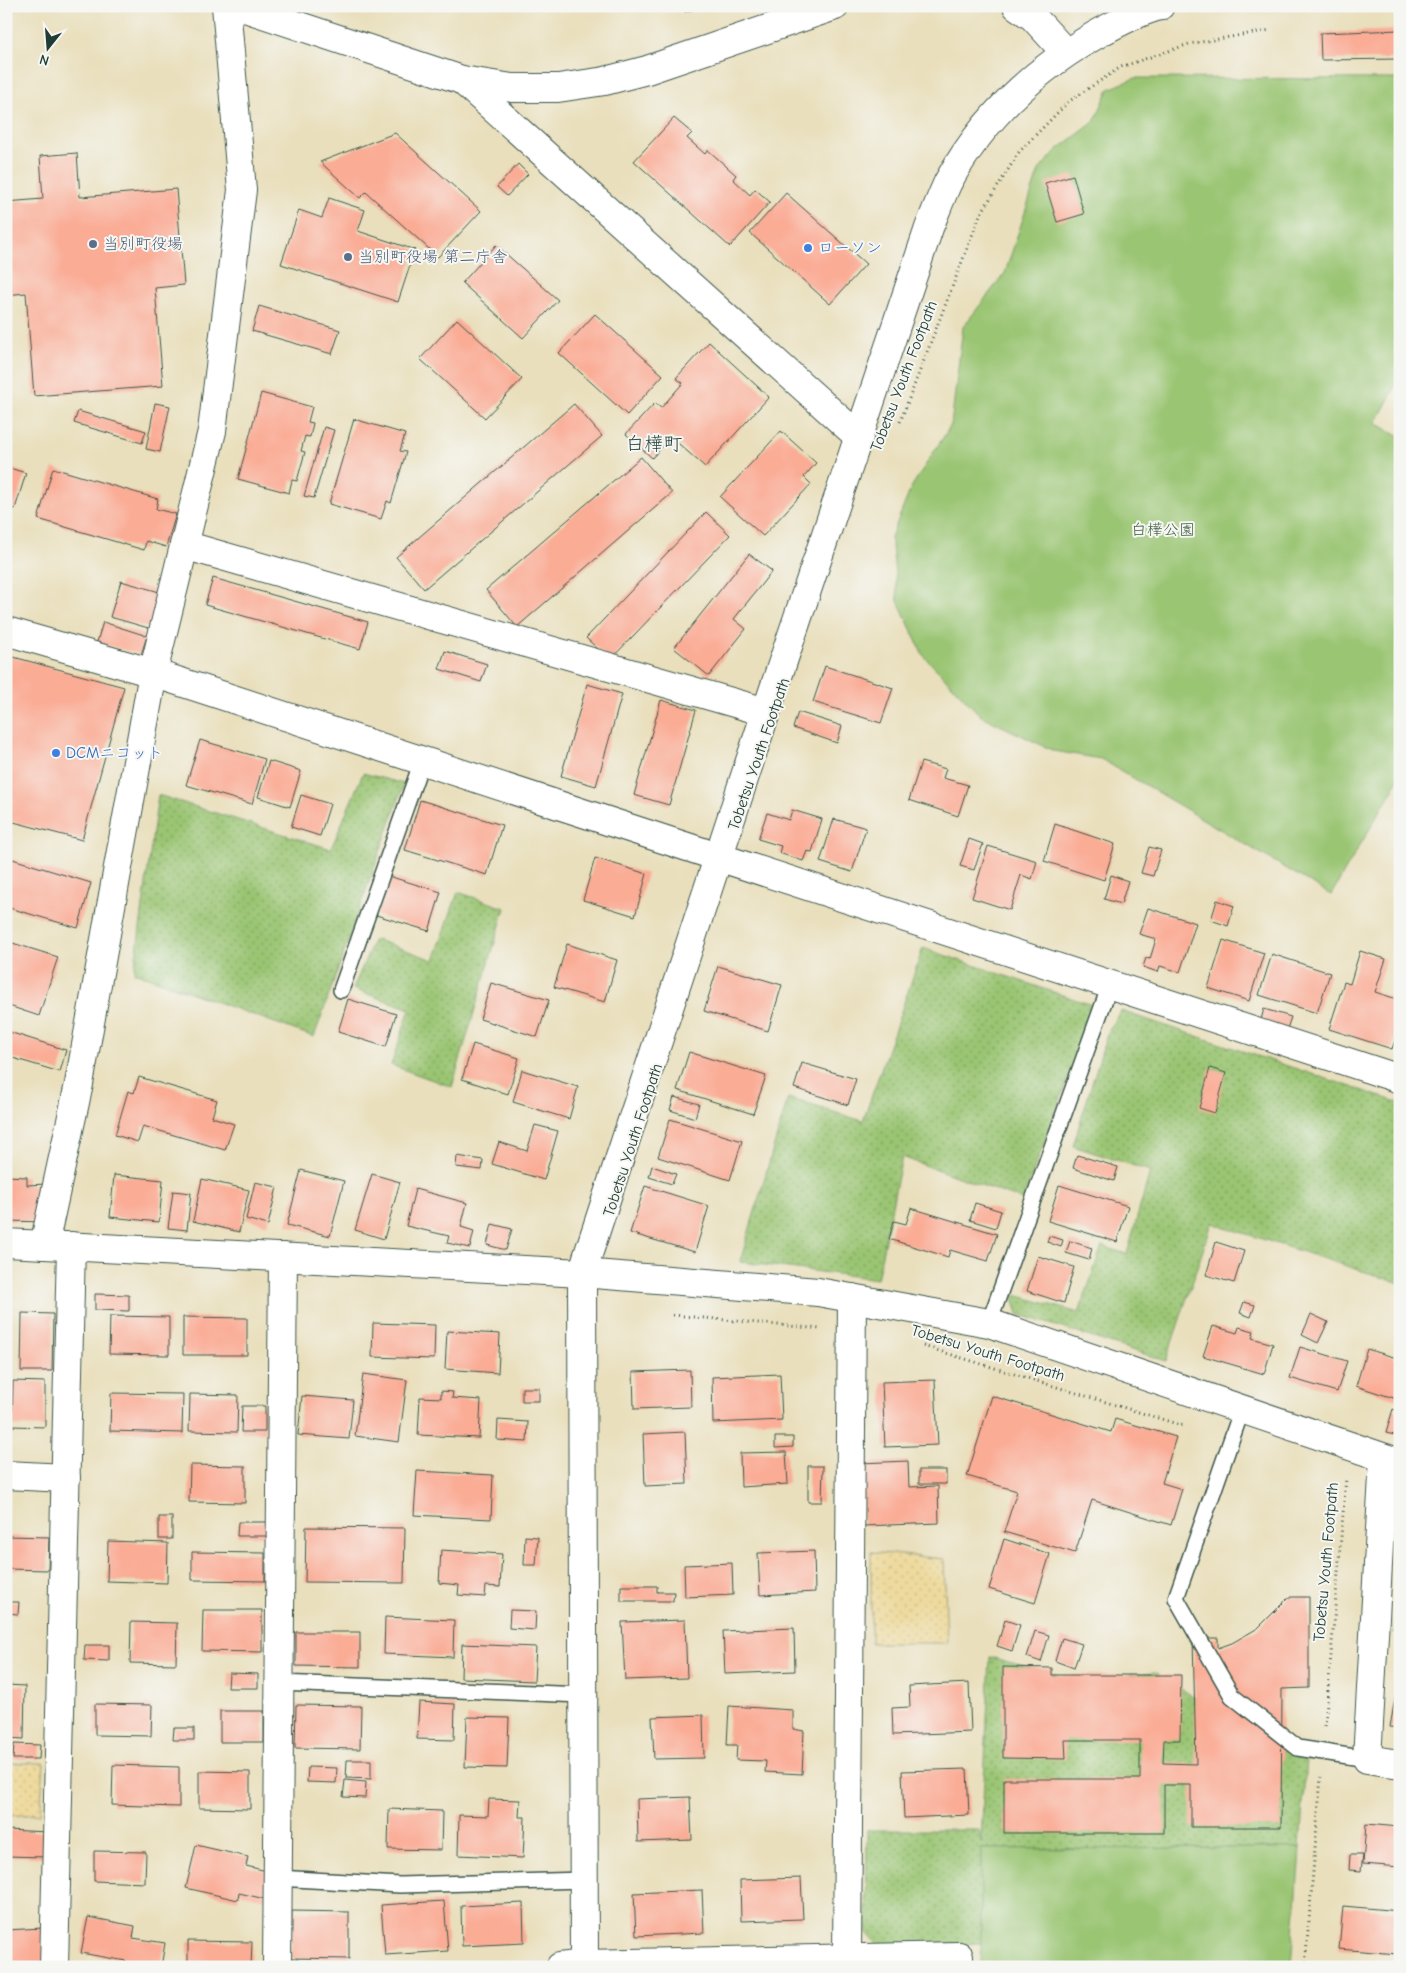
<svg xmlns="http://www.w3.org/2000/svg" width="1406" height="1973" font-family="'Comic Neue','Klee One',sans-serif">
<defs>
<pattern id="grass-dots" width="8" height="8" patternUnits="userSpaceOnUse" patternTransform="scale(1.25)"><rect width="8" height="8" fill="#9ac572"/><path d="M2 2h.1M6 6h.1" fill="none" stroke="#7da15e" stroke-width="1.8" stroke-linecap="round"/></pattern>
<pattern id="sand-dots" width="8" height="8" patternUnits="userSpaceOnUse" patternTransform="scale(1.25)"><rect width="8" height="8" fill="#eeda9e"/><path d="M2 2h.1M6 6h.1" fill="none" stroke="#ccbc89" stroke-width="1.8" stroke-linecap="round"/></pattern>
</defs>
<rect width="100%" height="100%" fill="#f6f6f2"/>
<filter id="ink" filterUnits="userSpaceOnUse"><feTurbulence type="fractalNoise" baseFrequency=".02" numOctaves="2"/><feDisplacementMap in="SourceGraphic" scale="10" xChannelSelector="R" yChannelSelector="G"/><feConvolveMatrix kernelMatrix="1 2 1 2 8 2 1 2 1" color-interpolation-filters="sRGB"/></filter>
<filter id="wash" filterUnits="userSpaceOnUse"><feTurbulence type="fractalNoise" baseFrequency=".0096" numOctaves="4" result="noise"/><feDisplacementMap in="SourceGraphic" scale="20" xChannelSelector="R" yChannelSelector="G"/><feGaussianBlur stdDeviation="1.12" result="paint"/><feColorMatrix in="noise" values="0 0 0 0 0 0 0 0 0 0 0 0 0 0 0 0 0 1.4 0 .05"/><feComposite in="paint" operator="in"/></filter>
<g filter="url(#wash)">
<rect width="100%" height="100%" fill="#e9dfbc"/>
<!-- grass -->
<g fill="url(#grass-dots)" stroke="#5c8153">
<path d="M363 773 404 784 314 1037 134 972 158 795 331 849Z"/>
<path d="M458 892 505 908 452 1087 391 1065 410 1009 353 989 374 939 434 960Z"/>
<path d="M923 948 1095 1006 1023 1200 902 1157 877 1279 740 1262 788 1098 863 1121Z"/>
<path d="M1121 1011 1400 1103V1283L1212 1223 1166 1361 1018 1314 1012 1294 1079 1313 1102 1246 1127 1254 1150 1171 1073 1146 1107 1034Z"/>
<path d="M1400 1566V1633H1394Z"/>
<path d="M990 1657 1079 1681 1155 1672 1262 1740 1306 1758 1300 1848 981 1849V1943L879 1946 866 1932 867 1830H979L981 1843Z"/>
</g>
<!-- sand -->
<g fill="url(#sand-dots)" stroke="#868c69">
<path d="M871 1552 944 1559 947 1643H871Z"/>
<path d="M6 1756 7 1763H44L40 1814 6 1816Z"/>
</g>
<!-- green -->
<g fill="#9ac572" stroke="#5c8153">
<path d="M1135 78 1400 79V378L1376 423 1400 437V777L1331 895 1101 759 1054 751 981 716 923 655 898 601 891 537 912 486 951 425 963 327 1005 273 1039 170 1057 150 1094 122 1109 89Z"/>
<path d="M1300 1848 1292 1967H981V1849Z"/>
</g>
<g id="blocks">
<!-- building -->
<g fill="#faac95">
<path d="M683 6H702V7L685 12Z"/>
<path d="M1400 30V59L1321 60 1320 33Z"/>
<path d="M674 118 692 133 687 138 705 154 708 150 736 175 733 179 750 195 755 189 770 202 730 247 634 161Z"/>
<path d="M395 133 481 211 438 257 366 192 360 198 320 162Z"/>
<path d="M77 153 80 197 176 189 184 285 155 288 163 386 34 396 26 293 6 295V202L43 199 40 156Z"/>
<path d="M518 164 528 174 507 196 497 187Z"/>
<path d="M1073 175 1084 214 1057 222 1045 183Z"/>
<path d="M786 193 866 264 830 304 750 233Z"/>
<path d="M329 198 365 210 358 231 415 250 398 302 281 264 299 210 322 218Z"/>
<path d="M496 245 558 300 523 338 462 283Z"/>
<path d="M259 306 340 330 332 354 252 331Z"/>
<path d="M595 314 663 375 627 415 559 353Z"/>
<path d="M457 319 522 379 485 418 420 359Z"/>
<path d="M709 342 769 397 705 467 671 437 652 458 626 434 655 403 661 408 683 383 676 378Z"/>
<path d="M261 393 312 407 308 422 313 423 310 437 305 436 301 451 305 452 297 481 292 480 289 493 238 479Z"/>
<path d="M155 403 170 406 160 452 146 449Z"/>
<path d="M574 404 602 436 424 589 396 557Z"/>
<path d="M78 411 146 431 142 443 74 423Z"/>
<path d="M354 419 405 434 400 451 406 452 391 503 387 501 381 519 329 504Z"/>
<path d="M324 427 334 430 314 498 304 496Z"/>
<path d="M781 431 816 463 804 477 811 484 763 536 720 497Z"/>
<path d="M641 457 672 493 517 627 486 590Z"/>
<path d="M6 467 26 473 15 509 6 507Z"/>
<path d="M53 468 158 499 156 509 176 514 166 547 146 541 144 550 38 519Z"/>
<path d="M706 512 730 535 610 660 586 638Z"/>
<path d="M749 554 772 571 734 619 746 629 709 676 674 648Z"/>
<path d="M213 578 368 622 360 649 205 605Z"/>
<path d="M121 581 163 593 152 629 110 617Z"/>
<path d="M103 622 147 636 141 655 97 642Z"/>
<path d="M445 651 487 664 481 682 439 669Z"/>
<path d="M6 655 124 687 82 840 6 820Z"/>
<path d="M825 666 893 688 881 723 813 702Z"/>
<path d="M587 684 622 694 596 786 561 776Z"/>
<path d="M661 700 696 710 669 805 634 795Z"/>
<path d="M798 712 842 726 837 743 793 728Z"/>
<path d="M200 740 265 759 252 804 186 785Z"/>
<path d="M269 761 301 771 290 807 258 797Z"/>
<path d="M921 762 946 769 943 778 968 785 958 816 909 800Z"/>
<path d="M301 795 330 804 320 836 291 827Z"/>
<path d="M420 800 502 825 487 875 405 850Z"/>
<path d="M792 810 822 819 812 852 807 851 803 861 779 853 781 846 758 839 767 813 789 820Z"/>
<path d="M834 819 866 828 852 872 820 862Z"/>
<path d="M1055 824 1115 844 1104 880 1044 861Z"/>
<path d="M969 839 983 844 974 870 960 866Z"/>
<path d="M988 846 1037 861 1032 879 1021 875 1010 910 972 898Z"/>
<path d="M1149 847 1161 850 1153 876 1141 873Z"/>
<path d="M6 857 91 883 78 928 6 907Z"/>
<path d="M595 858 647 874 635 916 583 900Z"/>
<path d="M1111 875 1128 881 1121 904 1104 899Z"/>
<path d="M388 876 441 892 429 931 376 915Z"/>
<path d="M1217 900 1234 906 1228 926 1211 920Z"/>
<path d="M1148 908 1196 923 1180 972 1160 966 1158 972 1143 967 1146 958 1150 959 1156 939 1139 934Z"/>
<path d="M1223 940 1264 953 1249 1001 1208 988Z"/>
<path d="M6 941 58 957 39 1016 6 1005Z"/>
<path d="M567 944 617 960 605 1002 554 987Z"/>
<path d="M1360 951 1386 959 1375 992 1400 1000V1026L1392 1049 1329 1029 1344 982 1350 984Z"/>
<path d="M1272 954 1330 973 1317 1013 1259 995Z"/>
<path d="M718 966 782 985 768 1031 704 1011Z"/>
<path d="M491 983 549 1000 537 1037 480 1019Z"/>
<path d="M348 999 396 1014 386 1047 338 1032Z"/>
<path d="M1264 1009 1291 1017 1286 1032 1260 1023Z"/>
<path d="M6 1031 66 1050 60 1072 6 1056Z"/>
<path d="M473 1044 519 1058 508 1094 462 1079Z"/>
<path d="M689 1052 766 1076 753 1114 677 1090Z"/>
<path d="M802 1063 856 1079 848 1105 794 1088Z"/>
<path d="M1210 1068 1226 1073 1215 1113 1199 1108Z"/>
<path d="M522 1070 578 1087 569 1119 513 1102Z"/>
<path d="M139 1077 217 1100 212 1117 234 1124 225 1150 143 1126 138 1142 115 1135 128 1091 134 1093Z"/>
<path d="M674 1097 699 1104 695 1118 670 1110Z"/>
<path d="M670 1119 742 1141 730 1180 658 1157Z"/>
<path d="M535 1125 558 1131 544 1180 492 1164 499 1142 527 1151Z"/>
<path d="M1077 1155 1118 1167 1114 1181 1073 1168Z"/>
<path d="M457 1156 483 1160 482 1170 456 1167Z"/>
<path d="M652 1166 676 1174 672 1184 649 1177Z"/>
<path d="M301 1170 344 1181 330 1236 287 1225Z"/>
<path d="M372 1174 400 1182 384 1239 355 1230Z"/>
<path d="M114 1175 163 1180 159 1222 110 1217Z"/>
<path d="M6 1176 27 1177V1185L47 1184 46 1222 6 1221Z"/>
<path d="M202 1179 249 1190 239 1232 193 1221Z"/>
<path d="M255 1182 277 1187 268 1225 246 1219Z"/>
<path d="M1059 1185 1128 1206 1117 1242 1048 1221Z"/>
<path d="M645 1186 709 1206 695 1252 630 1233Z"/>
<path d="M415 1189 467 1203 461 1227 474 1231 470 1248 447 1243 449 1236 406 1226Z"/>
<path d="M173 1191 191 1193 187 1230 168 1228Z"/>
<path d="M975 1203 1001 1211 996 1228 970 1220Z"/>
<path d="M911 1208 997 1234 988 1261 950 1250 948 1257 889 1239 894 1221 906 1224Z"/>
<path d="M492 1224 512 1229 506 1250 487 1245Z"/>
<path d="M1049 1236 1063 1240 1061 1247 1047 1242Z"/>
<path d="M1070 1241 1092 1248 1089 1260 1066 1253Z"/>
<path d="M1216 1242 1244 1251 1234 1283 1206 1275Z"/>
<path d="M1038 1256 1074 1267 1064 1303 1027 1291Z"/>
<path d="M95 1294 129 1295V1311L95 1310Z"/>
<path d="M1244 1302 1255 1305 1251 1317 1240 1313Z"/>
<path d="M22 1313 53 1314 52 1371H21Z"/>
<path d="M1311 1314 1328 1322 1318 1343 1302 1335Z"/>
<path d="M110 1316 169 1317V1355L109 1354Z"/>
<path d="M183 1317 247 1318V1355H183Z"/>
<path d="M373 1323 435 1325 434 1359 372 1357Z"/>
<path d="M1213 1326 1237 1333 1239 1327 1254 1331 1252 1338 1273 1344 1264 1374 1203 1356Z"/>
<path d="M447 1331 500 1334 498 1373 445 1369Z"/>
<path d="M1300 1347 1347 1361 1337 1392 1290 1378Z"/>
<path d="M1367 1349 1400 1359V1400L1356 1386Z"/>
<path d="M690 1370 691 1407 634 1409 633 1372Z"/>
<path d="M363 1374 407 1380 399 1442 355 1436Z"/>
<path d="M780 1374 782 1420 713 1423 712 1377Z"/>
<path d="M935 1380 938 1445 885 1447 882 1382Z"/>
<path d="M13 1381 45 1382V1427L12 1426Z"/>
<rect x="522" y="1388" width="17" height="13"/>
<path d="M441 1391 453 1392 452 1398 481 1400 479 1438 418 1435 420 1397 441 1398Z"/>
<path d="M111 1393 183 1394 182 1433 110 1431Z"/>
<path d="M190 1394 238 1395 237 1432 189 1431Z"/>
<path d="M302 1396 353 1400 349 1439 298 1435Z"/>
<path d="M992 1396 1111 1432 1115 1419 1176 1437 1162 1483 1182 1489 1171 1525 1092 1500 1075 1553 1004 1532 1017 1491 967 1476Z"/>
<path d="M242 1406H265V1432H241Z"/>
<path d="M1393 1409 1400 1412 1399 1436 1386 1433Z"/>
<path d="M498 1420 528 1422 527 1442 497 1440Z"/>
<path d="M685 1432 687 1484 645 1486 643 1434Z"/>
<path d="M775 1437H793V1447L775 1448Z"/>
<path d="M786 1452 788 1484 741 1487 740 1453Z"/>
<path d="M908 1461 909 1487 938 1486 939 1523 863 1526 860 1463Z"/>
<path d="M190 1465 245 1466V1503L189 1502Z"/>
<path d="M808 1466H823L822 1502H808Z"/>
<rect x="919" y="1470" width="27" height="14"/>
<path d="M417 1471 493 1475 491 1519 414 1515Z"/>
<rect x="159" y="1517" width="13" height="22"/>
<path d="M238 1522H269V1536H237Z"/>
<path d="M306 1527 405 1528 404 1583 305 1582Z"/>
<path d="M6 1536 49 1537 48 1570 6 1569Z"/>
<path d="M525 1536 538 1537 536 1565H524Z"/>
<path d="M1004 1539 1050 1554 1035 1603 989 1589Z"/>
<path d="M108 1541 168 1543 167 1583 107 1581Z"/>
<path d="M441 1550 502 1554 500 1587 486 1586 485 1597 458 1595 459 1585 439 1583Z"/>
<path d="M814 1551 815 1592 760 1595 758 1553Z"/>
<path d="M192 1552 265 1553V1581L192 1580Z"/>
<path d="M732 1563 733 1595 685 1597 684 1565Z"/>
<path d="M621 1586H657V1592H674L673 1601H621Z"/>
<path d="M1289 1597H1309V1688L1282 1689 1281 1827H1191V1785H1164V1833H1004V1779H1140V1740H1065L1066 1759 1003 1758V1667L1052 1668V1675H1181L1180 1740H1164L1163 1763 1196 1764 1193 1638H1218V1648L1232 1643 1258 1628Z"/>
<path d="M6 1602H19L18 1614 6 1613Z"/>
<path d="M203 1610H262V1652L202 1651Z"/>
<path d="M510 1610 536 1611 535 1630 509 1628Z"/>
<path d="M385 1617 454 1620 453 1657 384 1654Z"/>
<path d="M685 1620 687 1678 625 1680 622 1622Z"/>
<path d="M1005 1620 1020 1625 1012 1651 997 1646Z"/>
<path d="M131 1622 177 1623 176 1664 130 1663Z"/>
<path d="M794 1628 795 1671 725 1674 723 1631Z"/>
<path d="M1035 1631 1049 1635 1041 1662 1027 1657Z"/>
<path d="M296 1632H360V1667L296 1666Z"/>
<path d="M1062 1638 1082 1644 1074 1668 1055 1661Z"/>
<path d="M462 1644 536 1647 534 1681 461 1678Z"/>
<path d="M85 1645H109V1661L84 1660Z"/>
<path d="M229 1673 258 1674V1688H228Z"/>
<path d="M1399 1676H1400V1728L1390 1727Z"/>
<path d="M969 1683 971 1732 893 1735 892 1708 910 1707 909 1686Z"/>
<path d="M6 1685 25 1686 24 1739 6 1738Z"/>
<path d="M419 1702 455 1704 454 1740 417 1739Z"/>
<path d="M95 1704 152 1705 151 1736 95 1735Z"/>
<path d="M296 1705 361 1706 360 1749 295 1748Z"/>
<path d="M729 1706 793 1710V1729L804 1731 802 1774 765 1772 766 1761 736 1760 737 1745H727Z"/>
<rect x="220" y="1711" width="44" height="31"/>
<path d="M703 1715 704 1758 654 1759 652 1717Z"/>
<path d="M467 1717 509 1718 507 1768 465 1767Z"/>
<path d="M174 1728H194V1740H173Z"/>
<path d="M14 1744 40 1745 39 1759H13Z"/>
<path d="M347 1760H371V1779L346 1778Z"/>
<path d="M113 1765 179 1767V1807L112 1805Z"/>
<path d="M308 1767 337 1768 336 1783 307 1782Z"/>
<path d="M967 1769 969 1815 904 1818 902 1771Z"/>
<path d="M199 1771 250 1772V1809L199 1808Z"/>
<path d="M345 1780 366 1782 365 1798 343 1797Z"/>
<path d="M690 1797 692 1840 638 1842 637 1799Z"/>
<path d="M489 1799 520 1800 519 1817H525L523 1858 458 1855 459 1815 488 1816Z"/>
<path d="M389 1809 442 1811 441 1850 388 1849Z"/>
<path d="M1366 1824 1400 1827V1867L1363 1864Z"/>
<path d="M6 1830 48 1832 47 1857 6 1856Z"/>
<path d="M196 1845 248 1857 246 1866 271 1872 265 1899 239 1893 238 1900 186 1888Z"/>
<path d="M94 1851 146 1852 145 1883 94 1881Z"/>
<path d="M1350 1855H1363L1361 1871 1349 1870Z"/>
<path d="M801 1878 803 1919 741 1921 740 1880Z"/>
<path d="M702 1890 704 1933 636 1936 634 1893Z"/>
<path d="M444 1901 448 1951 385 1955 381 1905Z"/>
<path d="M523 1903 524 1943 462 1946 461 1906Z"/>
<path d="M1343 1906 1400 1911 1397 1954 1339 1949Z"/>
<path d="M292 1911 349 1912V1959L291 1958Z"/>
<path d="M88 1917 135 1926 133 1938 165 1943 161 1967H139L126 1964V1961L81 1953Z"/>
<path d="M43 1928 44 1967H6V1930Z"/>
<path d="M188 1941 252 1942 251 1967H188Z"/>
</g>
</g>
</g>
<g filter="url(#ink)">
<use href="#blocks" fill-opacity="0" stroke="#3d5548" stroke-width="1"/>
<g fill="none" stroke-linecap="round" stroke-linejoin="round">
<!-- service casing -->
<g stroke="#3d5548" stroke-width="18">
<g id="service">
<path d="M341 990 422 761"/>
<path d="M989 1323 1110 985"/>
<path d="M1242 1409 1176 1598 1232 1696 1298 1748 1367 1759"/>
<path d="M279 1683 583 1695"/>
<path d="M277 1878 400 1885 584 1880"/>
</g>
</g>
<!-- minor casing -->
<g stroke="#3d5548" stroke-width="30">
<g id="minor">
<path d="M239 6 462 80 512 88H558L605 81 647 70 835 6"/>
<path d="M1017 6 1033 17 1065 52"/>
<path d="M462 80 859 437"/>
<path d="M184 545 766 712"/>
<path d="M6 631 153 673 1400 1079"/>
<path d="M6 1243 582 1273 818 1292 989 1323 1400 1463"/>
<path d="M44 1245 79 1084 153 673 212 431 242 190 226 6"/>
<path d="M1384 1458 1367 1759 1400 1764"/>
<path d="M6 1475 66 1478"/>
<path d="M847 1958 852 1298"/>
<path d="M54 1967 71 1246"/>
<path d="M277 1967 283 1257"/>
<path d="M560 1967 584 1964 959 1956V1967"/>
<path d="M584 1967 582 1273 766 712 929 228C935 213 941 197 948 182 982 120 1033 71 1094 36 1115 24 1137 12 1160 6"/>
</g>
</g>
<!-- path -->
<g stroke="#3d5548" stroke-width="3" stroke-dasharray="1 4" stroke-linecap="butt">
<path d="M900 422 980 215 1019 152 1068 102 1121 67 1189 44 1271 30"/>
<path d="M673 1315 821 1329"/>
<path d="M923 1346 1184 1426"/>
<path d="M1325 1726 1346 1478"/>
<path d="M1305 1967 1321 1777"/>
</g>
<!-- service -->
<use href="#service" stroke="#fff" stroke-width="15"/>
<!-- minor -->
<use href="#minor" stroke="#fff" stroke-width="28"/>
</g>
</g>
<!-- markers -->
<g fill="#5c6f8a" stroke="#f6f6f2" stroke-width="2">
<circle cx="93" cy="244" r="5"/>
<circle cx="348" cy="257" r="5"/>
</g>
<g fill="#3f7fe0" stroke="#f6f6f2" stroke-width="2">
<circle cx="808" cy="248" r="5"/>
<circle cx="56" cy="753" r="5"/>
</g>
<g text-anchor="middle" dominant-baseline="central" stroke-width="4" stroke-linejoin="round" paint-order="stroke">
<!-- service labels -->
<g font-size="16" fill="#4e5e75" stroke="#f6f6f2" text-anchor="start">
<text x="103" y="244">当別町役場</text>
<text x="358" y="257">当別町役場 第二庁舎</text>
</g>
<!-- shop labels -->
<g font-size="16" fill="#366cbe" stroke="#f6f6f2" text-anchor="start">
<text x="818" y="248">ローソン</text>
<text x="66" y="753">DCMニコット</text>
</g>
<!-- street labels -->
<g font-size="16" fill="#1f3d34" stroke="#f6f6f2">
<text transform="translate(904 376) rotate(-69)">Tobetsu Youth Footpath</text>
<text transform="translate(759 754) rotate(-71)">Tobetsu Youth Footpath</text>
<text transform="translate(633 1140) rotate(-72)">Tobetsu Youth Footpath</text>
<text transform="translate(988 1353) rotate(17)">Tobetsu Youth Footpath</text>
<text transform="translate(1326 1562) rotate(-85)">Tobetsu Youth Footpath</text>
</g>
<!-- park labels -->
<g font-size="16" fill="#3e5f44" stroke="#f6f6f2">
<text x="1163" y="530">白樺公園</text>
</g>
<!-- quarter labels -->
<g font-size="19" fill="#1f3d34" stroke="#f6f6f2">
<text x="654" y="444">白樺町</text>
</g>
</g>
<!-- margin -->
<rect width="1406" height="1973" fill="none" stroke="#f6f6f2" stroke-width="25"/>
<!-- north arrow -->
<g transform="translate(48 48) rotate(197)" stroke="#f6f6f2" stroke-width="4" paint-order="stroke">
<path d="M0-4L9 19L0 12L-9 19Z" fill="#1f3d34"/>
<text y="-8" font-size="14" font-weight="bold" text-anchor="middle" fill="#1f3d34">N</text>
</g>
</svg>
